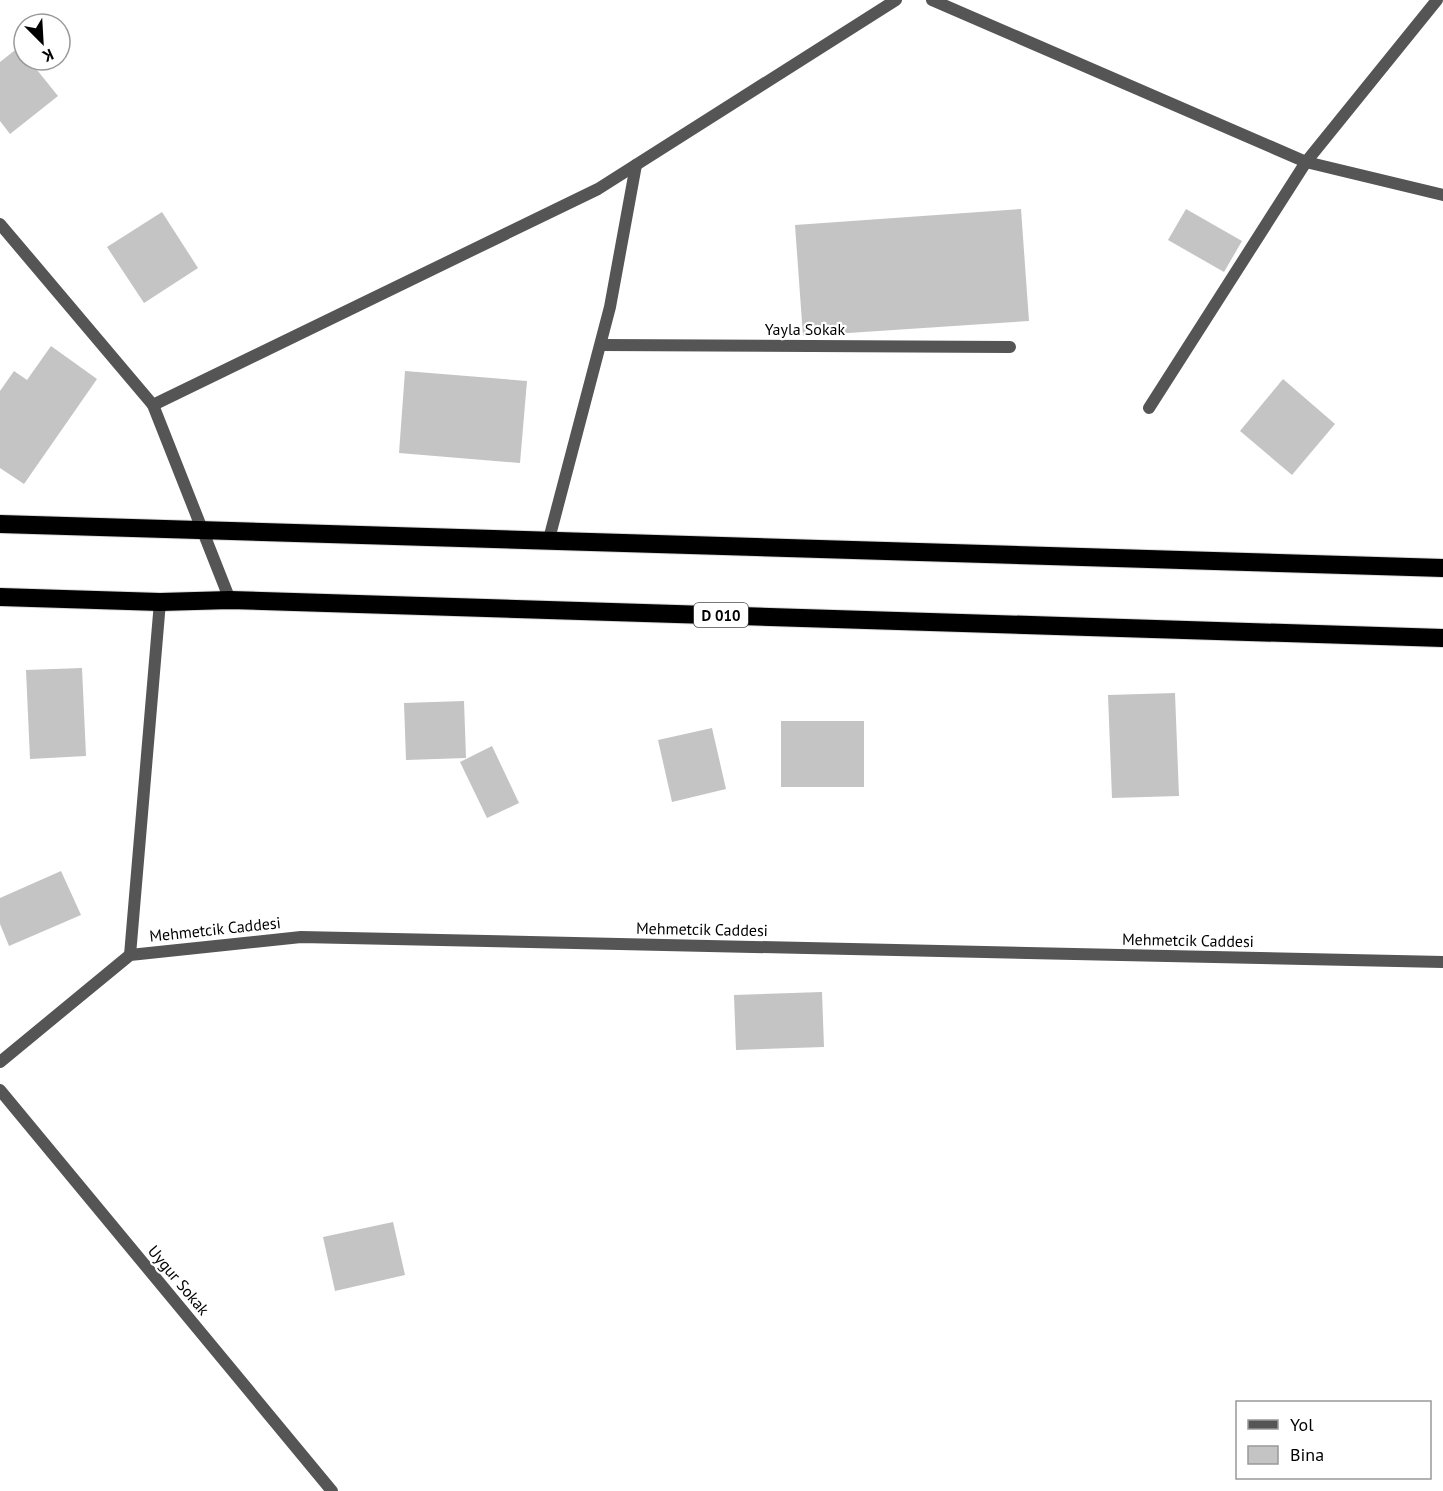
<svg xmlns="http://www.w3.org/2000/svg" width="1443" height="1491" font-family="'PT Sans',sans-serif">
<rect width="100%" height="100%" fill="#fff"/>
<!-- building -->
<g fill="#c4c4c4">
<path d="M19 47 24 54V60H29L58 96 10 134 0 121V62Z"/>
<path d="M1021 209 1029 321 803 336 795 225Z"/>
<path d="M1186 209 1242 241 1224 272 1168 240Z"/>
<path d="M162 212 198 268 144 303 107 247Z"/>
<path d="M51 346 97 379 24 484 0 468V391L14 371 27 380Z"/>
<path d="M405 371 527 381 520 463 399 453Z"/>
<path d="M1283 379 1335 424 1292 475 1240 431Z"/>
<path d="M82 668 86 756 30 759 26 670Z"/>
<path d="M1175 693 1179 796 1112 798 1108 695Z"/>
<path d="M464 701 466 758 406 760 404 703Z"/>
<rect x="781" y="721" width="83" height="66"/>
<path d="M712 728 726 789 672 802 658 740Z"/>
<path d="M492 746 519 803 487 818 460 762Z"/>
<path d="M61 871 81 915 9 946 0 924V898Z"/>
<path d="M822 992 824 1047 736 1050 734 995Z"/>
<path d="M393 1222 405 1275 335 1291 323 1237Z"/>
</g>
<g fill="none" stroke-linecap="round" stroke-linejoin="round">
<!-- highway casing -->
<g stroke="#dbdbdb" stroke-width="20">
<g id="highway">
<path d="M0 524 1443 568"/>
<path d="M0 597 160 602 230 600 1443 638"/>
</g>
</g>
<!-- street -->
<g stroke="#555" stroke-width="12">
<path d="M932 0 1306 162 1443 195"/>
<path d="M0 224 153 405 230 600"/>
<path d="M601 345 1010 347"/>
<path d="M153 405 598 189 896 0"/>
<path d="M1149 408 1306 162 1437 0"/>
<path d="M549 539 610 307 636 165"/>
<path d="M130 955 160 602"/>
<path d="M0 1062 130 955 301 937 1443 962"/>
<path d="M0 1090 332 1491"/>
</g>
<!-- highway -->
<use href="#highway" stroke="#000" stroke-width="18"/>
</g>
<g text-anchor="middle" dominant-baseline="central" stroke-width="4.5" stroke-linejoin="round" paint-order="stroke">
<!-- shield labels -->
<rect fill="#fff" stroke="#4c4c4c" stroke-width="1.5" x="694" y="603" width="54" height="24" rx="4.5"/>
<g font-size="15" font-weight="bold" fill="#000">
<text x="721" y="615">D 010</text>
</g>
<!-- street labels -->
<g font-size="16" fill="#000" stroke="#fff">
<text x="805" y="329">Yayla Sokak</text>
<text transform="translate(215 929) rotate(-6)">Mehmetcik Caddesi</text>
<text transform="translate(702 929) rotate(1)">Mehmetcik Caddesi</text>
<text transform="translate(1188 940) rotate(1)">Mehmetcik Caddesi</text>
<text transform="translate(179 1280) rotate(50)">Uygur Sokak</text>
</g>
</g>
<!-- legend -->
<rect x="1236" y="1401" width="195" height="78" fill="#ffffff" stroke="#999999" stroke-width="1.5"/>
<rect x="1248" y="1420" width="30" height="9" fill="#555555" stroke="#999999" stroke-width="1.5"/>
<text x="1290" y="1431" font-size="18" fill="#000000">Yol</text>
<rect x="1248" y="1446" width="30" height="18" fill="#c4c4c4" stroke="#999999" stroke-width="1.5"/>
<text x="1290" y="1461" font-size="18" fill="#000000">Bina</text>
<!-- north arrow -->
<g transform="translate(42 42) rotate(156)"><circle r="28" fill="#ffffff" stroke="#999999" stroke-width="1.5"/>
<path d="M0-4.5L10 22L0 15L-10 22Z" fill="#000000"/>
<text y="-9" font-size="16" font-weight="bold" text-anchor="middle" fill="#000000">K</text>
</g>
</svg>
